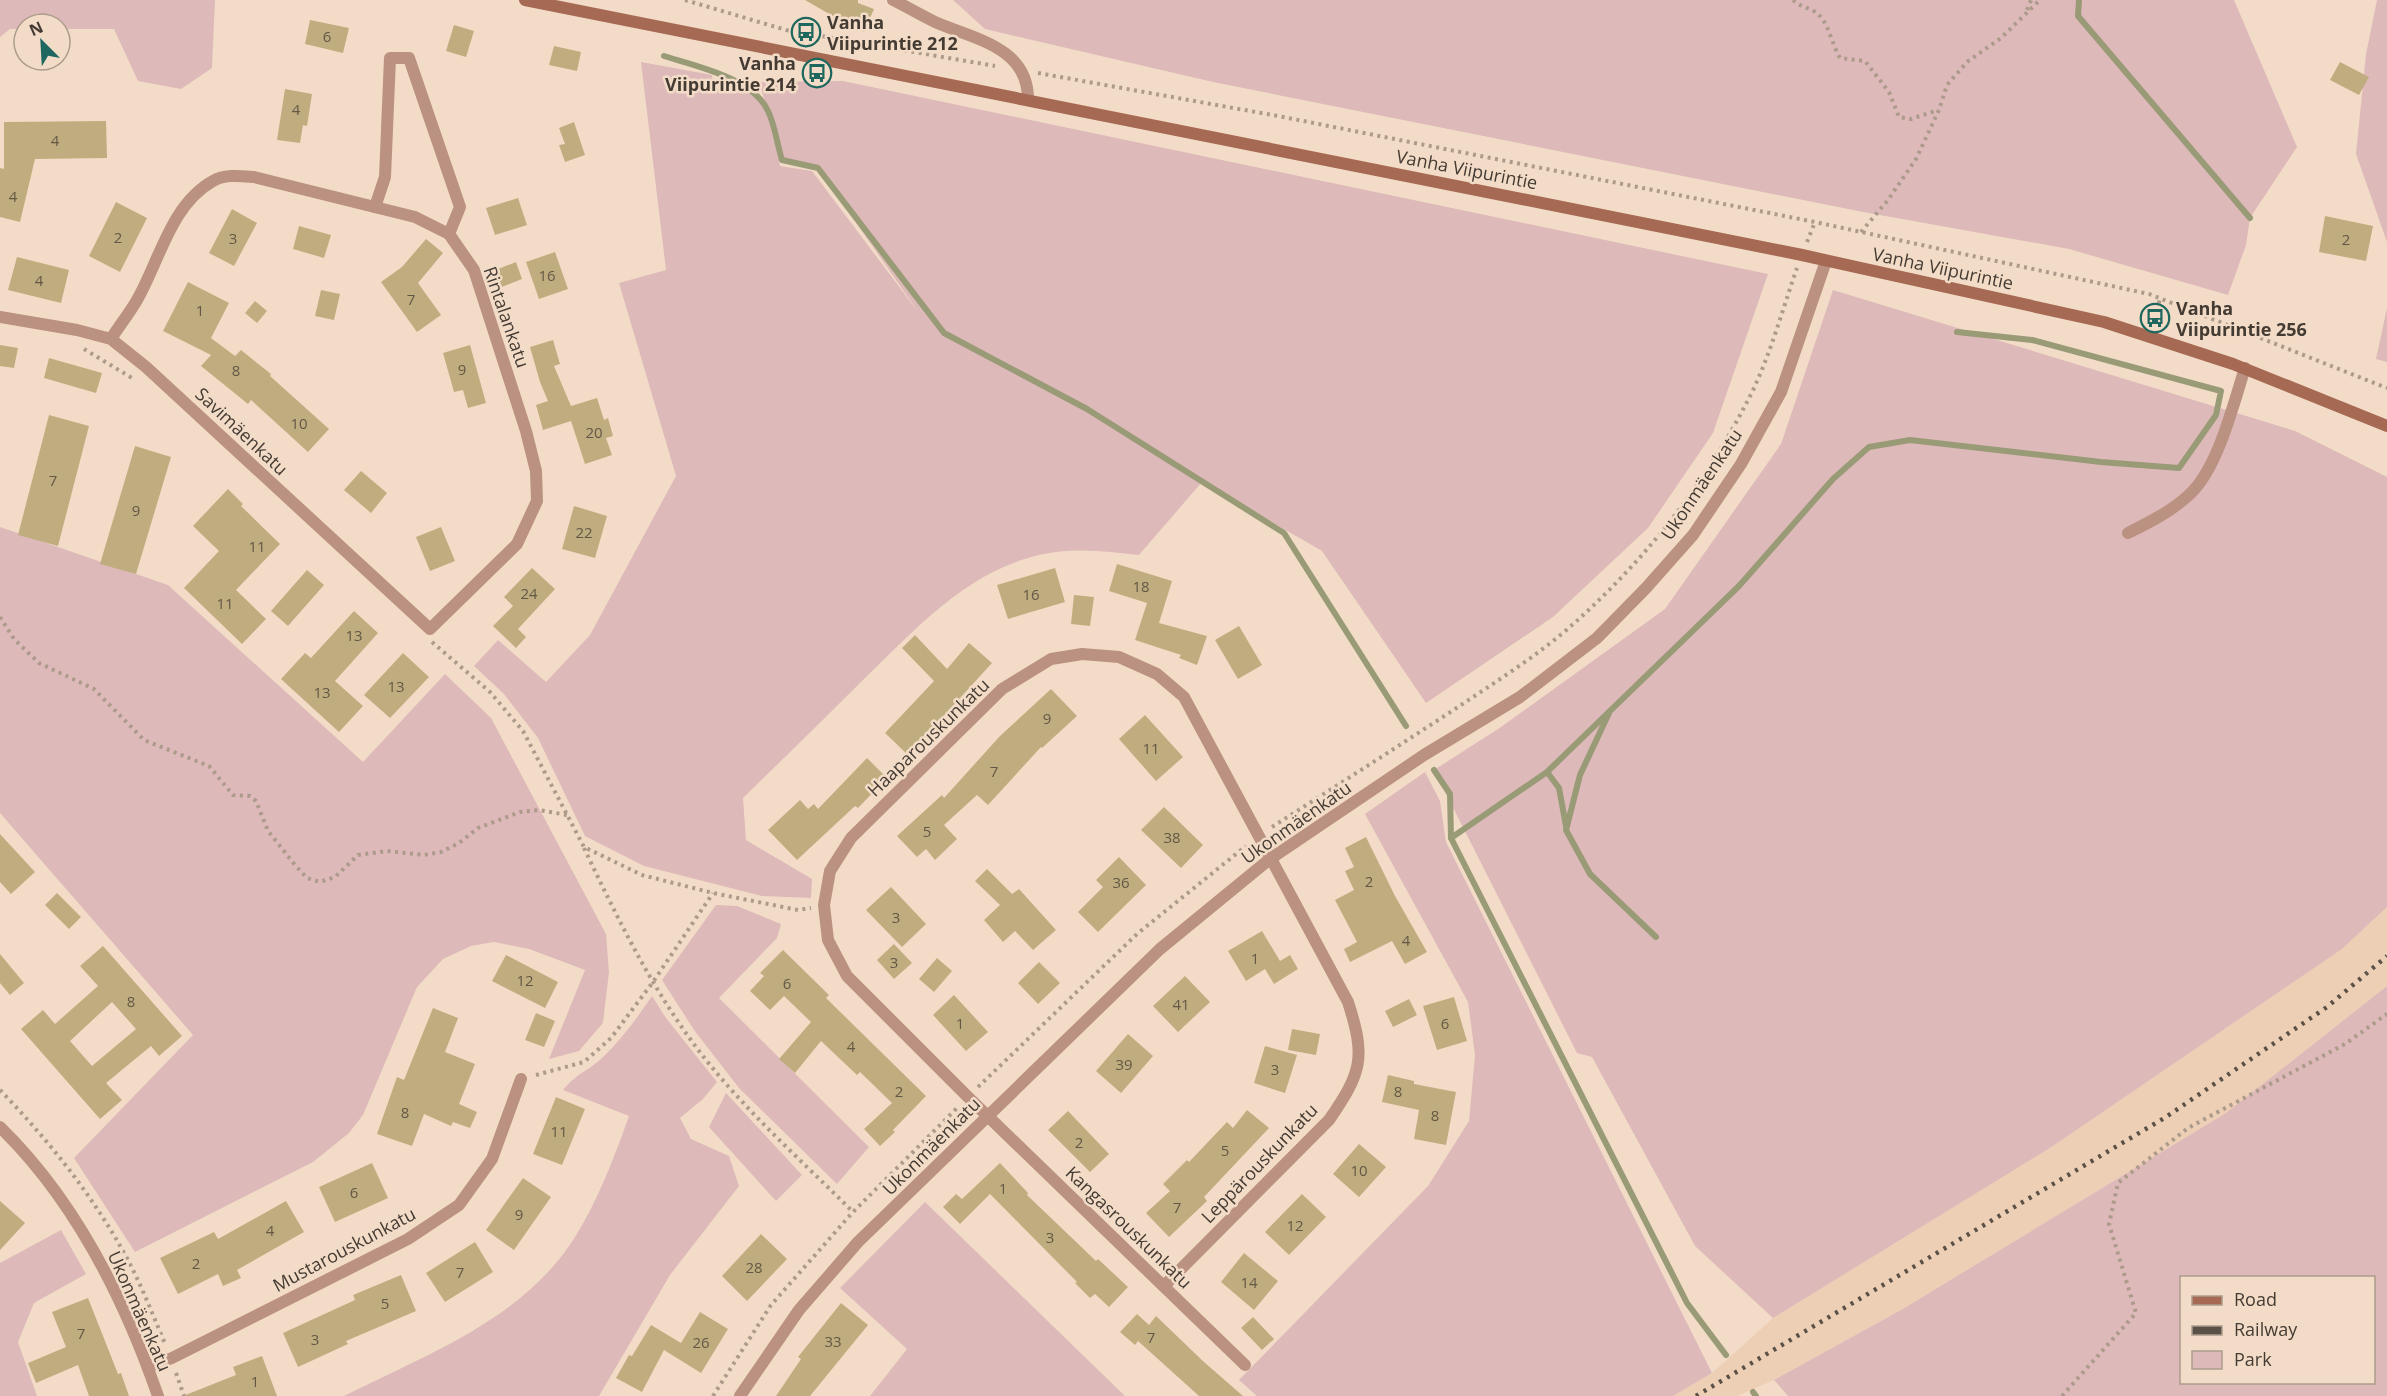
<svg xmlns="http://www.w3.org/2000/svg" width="2387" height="1396" font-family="'Open Sans',sans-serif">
<rect width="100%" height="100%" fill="#f3dcc7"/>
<!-- built -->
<path fill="#eccfb5" d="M2387 907V986L2226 1113 1901 1310 1774 1380 1737 1396H1673L1712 1373 1773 1318 2050 1148 2342 949Z"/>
<!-- green -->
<g fill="#deb9b9" fill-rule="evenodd">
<path d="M0 0H215L212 68 181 89 138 81 114 29H60V24H24V29H10L0 37Z"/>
<path d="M953 0H2234L2297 147 2250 218 2246 245 2228 295 2069 249 1863 212 1213 82 985 29Z"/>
<path d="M2377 0H2387V242L2356 154 2366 54Z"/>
<path d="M641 62 712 75 714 90 736 84 765 102 759 82 843 81 1768 274 1713 433 1648 528 1553 617 1426 703 1322 551 1202 482 1139 555C1107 551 1071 547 1039 555 963 573 911 634 857 686 819 724 781 761 743 798L746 840 812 879 811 898 762 896 644 866 585 836 538 738 504 694 474 666 498 640 546 682 590 635 676 476 619 283 666 270ZM776 141 782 160 818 168 919 313 812 171 780 166Z"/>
<path d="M1833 290 2295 431 2387 477V907L2342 949 2050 1148 1773 1318 1695 1246 1592 1057 1577 1053 1434 770 1501 727 1665 609 1781 444Z"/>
<path d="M2387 308V362L2376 359Z"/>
<path d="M0 527 168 585 363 762 445 674 491 718 606 934 609 972 603 1023 579 1051 549 1059 585 970 529 949 494 942 471 946 443 959 417 987 363 1115 349 1133 313 1162 135 1252 74 1158 193 1035 0 813Z"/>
<path d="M1425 772 1440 801 1446 842 1712 1373 1673 1396H1257L1239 1380 1428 1186 1469 1121 1475 1055 1468 1002 1365 814Z"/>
<path d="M716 905 737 906 781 924 777 938 719 998 869 1147 837 1184 739 1088 694 1030 662 980Z"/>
<path d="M2387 986V1396H1788L1774 1380 1901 1310 2226 1113ZM2182 1278H2374V1382H2182Z"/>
<path d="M652 996 666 1018 717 1082 703 1099 680 1118 691 1139 729 1156 739 1186 670 1275 599 1396H344C425 1355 524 1319 575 1237 598 1200 614 1158 629 1116L563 1090C577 1073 588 1071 602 1058 622 1039 637 1018 652 996Z"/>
<path d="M726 1093 802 1175 776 1201 709 1127Z"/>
<path d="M925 1202 1125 1396H870L907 1349 840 1288Z"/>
<path d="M61 1230 86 1274 34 1303 18 1342 37 1396H0V1263Z"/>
</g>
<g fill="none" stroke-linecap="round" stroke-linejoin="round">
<!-- stream -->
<g stroke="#999a76" stroke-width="6">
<path d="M2079 0 2078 16 2250 218"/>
<path d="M664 56C696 66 753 78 768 111 775 125 777 144 782 160L818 168 944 333 1087 409 1284 533 1406 726"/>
<path d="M1609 713 1580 775 1566 830 1590 874 1656 937"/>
<path d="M1434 770 1450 794 1451 838 1687 1303 1726 1355"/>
<path d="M1547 772 1559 788 1566 826"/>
<path d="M1451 838 1547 772 1739 586 1833 479 1869 447 1910 440 2101 462 2179 468 2216 415 2221 391 2032 340 1957 332"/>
<path d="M1753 1392 1756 1396"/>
</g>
</g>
<!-- building -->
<g fill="#c0ad7f" fill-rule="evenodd">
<path d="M805 0H858V3L874 9 864 32 850 26Z"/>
<path d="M310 20 349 28 343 53 305 44Z"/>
<path d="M454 25 474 31 466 57 446 51Z"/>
<path d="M554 46 581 52 577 71 549 65Z"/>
<path d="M2340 62 2369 77 2359 95 2330 80Z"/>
<path d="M285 89 312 94 307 126 303 125 300 143 277 140Z"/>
<path d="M106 121 107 158 35 159 20 222 0 217V168L4 169V122Z"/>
<path d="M574 122 585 155 565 162 559 145 565 144 559 128Z"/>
<path d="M518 198 527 225 495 235 486 208Z"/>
<path d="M116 202 147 218 120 272 89 256Z"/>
<path d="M232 209 257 223 234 266 209 253Z"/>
<path d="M2325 216 2373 226 2366 261 2319 252Z"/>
<path d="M299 226 331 235 324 258 293 249Z"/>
<path d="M426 239 443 253 418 283 441 315 417 332 381 282 402 267Z"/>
<path d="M555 252 568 289 539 299 526 262Z"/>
<path d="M17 257 69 270 61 303 8 290Z"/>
<path d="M516 262 522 279 499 288 493 271Z"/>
<path d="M188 282 229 303 211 338 235 356 241 350 271 374 270 376 329 429 308 452 251 400 248 404 201 366 211 355 163 331Z"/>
<path d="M321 290 340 294 334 320 315 316Z"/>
<path d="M255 301 267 311 257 323 245 313Z"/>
<path d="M553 340 560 364 554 366 571 406 597 398 604 420 608 418 613 436 606 438 612 455 585 464 571 421 543 430 536 405 548 401 540 382 530 347Z"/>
<path d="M0 345 18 348 14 368 0 366Z"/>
<path d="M470 345 486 403 468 408 463 390 454 392 443 353Z"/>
<path d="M49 358 102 373 96 393 44 378Z"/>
<path d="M49 415 89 426 58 546 18 535Z"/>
<path d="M135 446 171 457 136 574 100 564Z"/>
<path d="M361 471 387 493 371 513 344 490Z"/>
<path d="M228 489 243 504 241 506 280 544 236 590 266 619 242 644 184 588 219 551 193 526Z"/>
<path d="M574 506 607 516 595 558 562 549Z"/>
<path d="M441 527 455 561 430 571 416 537Z"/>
<path d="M1117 564 1172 581 1159 623 1207 636 1197 665 1179 658 1181 655 1135 640 1147 603 1109 591Z"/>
<path d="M532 568 555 589 518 629 526 637 516 648 493 626 513 606 504 597Z"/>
<path d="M1055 568 1065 602 1008 619 997 585Z"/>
<path d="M307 570 324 585 288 626 271 611Z"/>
<path d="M1074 595 1094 597 1090 626 1071 624Z"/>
<path d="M354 611 378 633 335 681 363 706 339 732 281 679 305 653 311 658Z"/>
<path d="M1239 626 1262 665 1238 679 1215 640Z"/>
<path d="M915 635 947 669 969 643 992 663 908 755 885 733 934 681 902 648Z"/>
<path d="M403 653 429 677 390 718 364 695Z"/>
<path d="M1051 689 1077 716 1042 748 1041 747 988 805 977 795 944 825 957 839 935 860 926 849 917 857 897 836 942 795 944 798 1000 736Z"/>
<path d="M1145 715 1183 757 1156 781 1119 739Z"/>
<path d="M867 758 887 778 858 808 855 806 797 860 768 830 800 800 808 809 814 804 818 809Z"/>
<path d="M1164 807 1203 845 1181 868 1141 830Z"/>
<path d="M0 834 35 872 11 894 0 882Z"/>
<path d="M1366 837 1395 896 1427 952 1405 964 1392 941 1350 962 1344 949 1357 942 1335 900 1354 890 1345 871 1354 867 1345 848Z"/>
<path d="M1119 857 1146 885 1098 932 1078 912 1103 887 1096 880Z"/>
<path d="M987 869 1012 894 1019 889 1056 930 1033 950 1015 931 1003 942 984 920 1000 905 975 881Z"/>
<path d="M891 887 926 924 902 947 866 910Z"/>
<path d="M57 893 81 917 69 929 45 905Z"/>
<path d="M1262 931 1280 961 1290 955 1298 969 1274 984 1265 969 1246 981 1228 951Z"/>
<path d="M894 944 912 963 894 979 877 960Z"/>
<path d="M103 946 182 1036 159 1056 151 1046 106 1083 122 1100 100 1119 21 1029 43 1010 55 1024 98 986 80 966ZM112 1002 136 1029 92 1066 70 1041Z"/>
<path d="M783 950 829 995 826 998 926 1096 893 1130 895 1132 880 1146 864 1129 892 1103 860 1072 857 1075 821 1041 795 1073 779 1059 811 1022 784 996 770 1010 750 991 764 976 760 973Z"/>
<path d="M0 954 24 983 10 995 0 983Z"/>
<path d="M506 955 558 982 545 1008 492 981Z"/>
<path d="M937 958 952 971 934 992 919 979Z"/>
<path d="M1039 962 1060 983 1038 1004 1018 983Z"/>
<path d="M1185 976 1210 1002 1178 1032 1153 1006Z"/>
<path d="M954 995 988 1032 966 1051 933 1015Z"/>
<path d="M1454 997 1467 1041 1437 1050 1423 1006Z"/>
<path d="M1409 999 1417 1015 1393 1027 1385 1011Z"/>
<path d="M433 1008 458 1018 445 1052 475 1064 459 1104 477 1112 470 1128 453 1122 451 1126 424 1114 412 1146 377 1134 397 1077 404 1080Z"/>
<path d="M536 1013 555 1021 544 1047 525 1040Z"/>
<path d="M1292 1029 1320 1034 1316 1055 1288 1050Z"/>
<path d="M1128 1034 1153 1056 1121 1093 1096 1071Z"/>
<path d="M1265 1046 1297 1055 1285 1093 1254 1083Z"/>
<path d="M1388 1075 1414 1081V1084L1456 1092 1446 1145 1414 1139 1419 1110 1382 1102Z"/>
<path d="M556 1097 585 1109 562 1165 533 1154Z"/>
<path d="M1247 1110 1269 1128 1204 1197 1207 1201 1169 1237 1146 1213 1170 1191 1163 1184 1187 1160 1189 1162 1227 1122 1233 1128Z"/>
<path d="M1068 1111 1109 1154 1090 1172 1048 1130Z"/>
<path d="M1359 1144 1386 1167 1359 1197 1333 1174Z"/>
<path d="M372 1163 388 1198 335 1222 319 1187Z"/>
<path d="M1000 1163 1028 1193 1027 1195 1096 1261 1098 1259 1128 1287 1109 1307 1095 1294 1090 1298 1075 1283 1077 1282 990 1194 960 1224 943 1207 956 1194 962 1199Z"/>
<path d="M523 1178 551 1197 514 1250 486 1230Z"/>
<path d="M1302 1194 1326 1217 1289 1255 1265 1232Z"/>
<path d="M0 1201 25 1223 0 1250Z"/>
<path d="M286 1201 304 1232 237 1270 241 1278 223 1286 218 1274 178 1294 160 1258 214 1232 218 1239Z"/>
<path d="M761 1234 787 1259 747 1301 722 1276Z"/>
<path d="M475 1242 493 1272 445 1302 426 1273Z"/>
<path d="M1244 1253 1278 1281 1254 1310 1221 1282Z"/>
<path d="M401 1275 416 1311 346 1341 348 1344 298 1367 283 1333 355 1300 353 1295Z"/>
<path d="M88 1298 118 1374 121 1373 129 1396H89L78 1365 36 1383 28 1363 66 1347 52 1312Z"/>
<path d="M841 1303 868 1325 810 1396H776L801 1359 798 1357Z"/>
<path d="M700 1312 728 1329 701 1373 664 1350 642 1392 616 1378 629 1355 632 1356 651 1325 681 1343Z"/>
<path d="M1137 1314 1149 1325 1156 1316 1204 1362 1243 1396H1199L1138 1341 1135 1345 1120 1332Z"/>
<path d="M1253 1317 1274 1339 1262 1350 1241 1328Z"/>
<path d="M262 1356 277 1396H183L236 1375 233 1367Z"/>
</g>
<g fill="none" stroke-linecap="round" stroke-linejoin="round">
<!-- path -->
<g stroke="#ac9a8b" stroke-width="4" stroke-dasharray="3 4.5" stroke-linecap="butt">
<path d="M685 0 786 30 995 66"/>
<path d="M1793 0C1800 7 1811 8 1818 14 1829 24 1832 45 1840 58L1865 61 1889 92 1899 117 1911 119 1938 110"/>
<path d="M2027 10 2031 0"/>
<path d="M1038 73 1278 116 1815 222 2149 294 2387 388"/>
<path d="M1861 232 1888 200 1916 159 1939 110 1947 85 1967 62 2001 38 2040 0"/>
<path d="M1807 242 1815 222"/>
<path d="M2155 318 2160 299"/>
<path d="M84 349 132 378"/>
<path d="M0 617 14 639 39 663 94 689 144 740 209 766 233 795 250 796 256 801 268 831 295 865 307 878 320 882 335 877 358 855 387 851 424 855 441 852 459 843 478 828 520 812 539 810 567 815"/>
<path d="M432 642 490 692 523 731 584 847 642 875 713 893 798 910 811 908"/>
<path d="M1272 827C1333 788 1394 749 1455 709 1497 681 1542 653 1580 618 1652 552 1711 476 1754 388 1772 349 1783 308 1797 268"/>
<path d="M584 848C615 913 646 977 688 1036 734 1101 796 1155 853 1212"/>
<path d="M536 1075 584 1062 611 1038 653 982 713 893"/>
<path d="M978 1087 1137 934 1246 846"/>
<path d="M0 1090C50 1142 95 1198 129 1262 143 1289 154 1318 166 1346"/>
<path d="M176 1373 184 1396"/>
<path d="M713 1396 771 1305 853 1212 958 1107"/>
<path d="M2062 1396 2136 1313 2109 1224 2118 1183 2188 1128 2345 1044 2387 1014"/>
</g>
<!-- lane -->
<g stroke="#bb9182" stroke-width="12">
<path d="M375 207 385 177 390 58H409L460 207 449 234"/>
<path d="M2128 533C2150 522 2172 511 2190 494 2218 468 2233 405 2245 368"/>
</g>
<!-- street -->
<g stroke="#bb9182" stroke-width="12">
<path d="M893 0C907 7 921 15 935 22 974 39 1028 47 1028 99"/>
<path d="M0 317 77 330 111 339 146 367 430 629 517 544 537 501 536 471 526 431 474 270 449 234 415 217 254 177C240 176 225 174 213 181 171 204 159 262 137 300 129 314 119 326 111 339"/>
<path d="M0 1127C75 1200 124 1298 158 1396"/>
<path d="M1164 1286 1329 1120C1362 1072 1366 1058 1348 1002L1184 697 1157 674 1119 657 1082 654 1051 659 1002 689 851 838 830 871 824 905 828 940 847 976 968 1097 1245 1365"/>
<path d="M148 1367 172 1358 408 1239 459 1205 492 1159 521 1079"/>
<path d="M740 1396 799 1310 858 1242 1160 949 1270 859 1424 755 1520 697 1597 638 1646 588 1693 535 1741 464 1781 392 1826 261"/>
</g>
<!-- secondary -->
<path stroke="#a66953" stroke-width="12" d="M525 0 1802 255 2104 322 2233 364 2387 426"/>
<!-- rail -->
<path stroke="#5b5046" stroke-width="4.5" stroke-dasharray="3 6" stroke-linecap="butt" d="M1696 1396 2166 1117 2327 1007 2387 956"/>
</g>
<!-- icons -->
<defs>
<g id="bus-ring" transform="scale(1.5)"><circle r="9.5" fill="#f3dcc7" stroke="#1e675e" stroke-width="1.5"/><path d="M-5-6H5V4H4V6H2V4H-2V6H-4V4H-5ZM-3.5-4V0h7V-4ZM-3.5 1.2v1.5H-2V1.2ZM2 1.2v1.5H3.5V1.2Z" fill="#1e675e"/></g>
</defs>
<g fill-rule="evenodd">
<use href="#bus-ring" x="806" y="32"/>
<use href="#bus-ring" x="817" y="73"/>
<use href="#bus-ring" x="2155" y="318"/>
</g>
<g text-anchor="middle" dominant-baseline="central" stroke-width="5" stroke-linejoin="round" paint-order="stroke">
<!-- number labels -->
<g font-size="15" fill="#635846">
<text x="327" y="36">6</text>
<text x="296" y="109">4</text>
<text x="55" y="140">4</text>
<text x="13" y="196">4</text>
<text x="118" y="237">2</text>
<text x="233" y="238">3</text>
<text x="2346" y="239">2</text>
<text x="547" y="275">16</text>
<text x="39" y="280">4</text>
<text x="411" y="299">7</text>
<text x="200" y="310">1</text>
<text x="462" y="369">9</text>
<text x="236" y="370">8</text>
<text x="299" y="423">10</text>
<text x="594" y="432">20</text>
<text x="53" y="480">7</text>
<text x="136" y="510">9</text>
<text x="584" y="532">22</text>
<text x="257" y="546">11</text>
<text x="1141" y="586">18</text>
<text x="529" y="593">24</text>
<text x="1031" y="594">16</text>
<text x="225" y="603">11</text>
<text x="354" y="635">13</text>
<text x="396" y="686">13</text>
<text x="322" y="692">13</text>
<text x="1047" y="718">9</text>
<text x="1151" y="748">11</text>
<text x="994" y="771">7</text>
<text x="927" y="831">5</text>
<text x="1172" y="837">38</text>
<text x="1369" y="881">2</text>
<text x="1121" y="882">36</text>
<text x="896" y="917">3</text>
<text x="1406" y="940">4</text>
<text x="1255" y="958">1</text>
<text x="894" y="962">3</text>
<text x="525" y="980">12</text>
<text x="787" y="983">6</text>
<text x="131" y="1001">8</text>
<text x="1181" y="1004">41</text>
<text x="960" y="1023">1</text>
<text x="1445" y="1023">6</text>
<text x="851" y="1046">4</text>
<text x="1124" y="1064">39</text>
<text x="1275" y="1069">3</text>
<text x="899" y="1091">2</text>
<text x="1398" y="1091">8</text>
<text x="405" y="1112">8</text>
<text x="1435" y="1115">8</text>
<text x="559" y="1131">11</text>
<text x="1079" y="1142">2</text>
<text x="1225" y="1150">5</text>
<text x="1359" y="1170">10</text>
<text x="1003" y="1188">1</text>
<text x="354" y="1192">6</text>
<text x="1177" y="1207">7</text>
<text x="519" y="1214">9</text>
<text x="1295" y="1225">12</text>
<text x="270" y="1230">4</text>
<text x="1050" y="1237">3</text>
<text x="196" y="1263">2</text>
<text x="754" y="1267">28</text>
<text x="460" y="1272">7</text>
<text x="1249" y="1282">14</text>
<text x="385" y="1303">5</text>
<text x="81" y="1333">7</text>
<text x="1151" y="1337">7</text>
<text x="315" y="1339">3</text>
<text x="833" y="1341">33</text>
<text x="701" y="1342">26</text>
<text x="255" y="1381">1</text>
</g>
<!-- poi labels -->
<g font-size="18" font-weight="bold" fill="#443b33" stroke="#f3dcc7" text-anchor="start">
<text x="827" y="22">Vanha<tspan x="827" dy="21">Viipurintie 212</tspan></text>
<text x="796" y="63" text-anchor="end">Vanha<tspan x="796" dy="21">Viipurintie 214</tspan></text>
<text x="2176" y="308">Vanha<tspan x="2176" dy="21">Viipurintie 256</tspan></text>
</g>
<!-- street labels -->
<g font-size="18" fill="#443b33" stroke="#f3dcc7">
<text transform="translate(1467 169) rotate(11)">Vanha Viipurintie</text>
<text transform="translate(1943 268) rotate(12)">Vanha Viipurintie</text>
<text transform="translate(507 317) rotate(71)">Rintalankatu</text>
<text transform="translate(242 431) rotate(43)">Savimäenkatu</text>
<text transform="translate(1701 484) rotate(-56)">Ukonmäenkatu</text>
<text transform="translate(928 737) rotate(-44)">Haaparouskunkatu</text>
<text transform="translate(1296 822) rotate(-35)">Ukonmäenkatu</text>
<text transform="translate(931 1146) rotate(-45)">Ukonmäenkatu</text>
<text transform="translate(1259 1163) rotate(-46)">Leppärouskunkatu</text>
<text transform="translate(1129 1227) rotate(44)">Kangasrouskunkatu</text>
<text transform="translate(344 1249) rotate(-28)">Mustarouskunkatu</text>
<text transform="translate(140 1311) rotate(66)">Ukonmäenkatu</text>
</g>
</g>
<!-- legend -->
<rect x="2180" y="1276" width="195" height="108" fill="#f3dcc7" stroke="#ad9c8c" stroke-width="1.5"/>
<rect x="2192" y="1296" width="30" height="9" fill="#a66953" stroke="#ad9c8c" stroke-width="1.5"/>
<text x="2234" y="1306" font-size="18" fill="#443b33">Road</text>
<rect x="2192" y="1326" width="30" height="9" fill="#5b5046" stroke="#ad9c8c" stroke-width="1.5"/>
<text x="2234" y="1336" font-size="18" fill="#443b33">Railway</text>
<rect x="2192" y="1351" width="30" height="18" fill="#deb9b9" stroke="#ad9c8c" stroke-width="1.5"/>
<text x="2234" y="1366" font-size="18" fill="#443b33">Park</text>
<!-- north arrow -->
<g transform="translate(42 42) rotate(336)"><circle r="28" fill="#f3dcc7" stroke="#ad9c8c" stroke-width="1.5"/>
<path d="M0-4.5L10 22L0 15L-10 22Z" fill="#1e675e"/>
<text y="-9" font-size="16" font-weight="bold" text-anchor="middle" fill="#443b33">N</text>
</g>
</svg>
